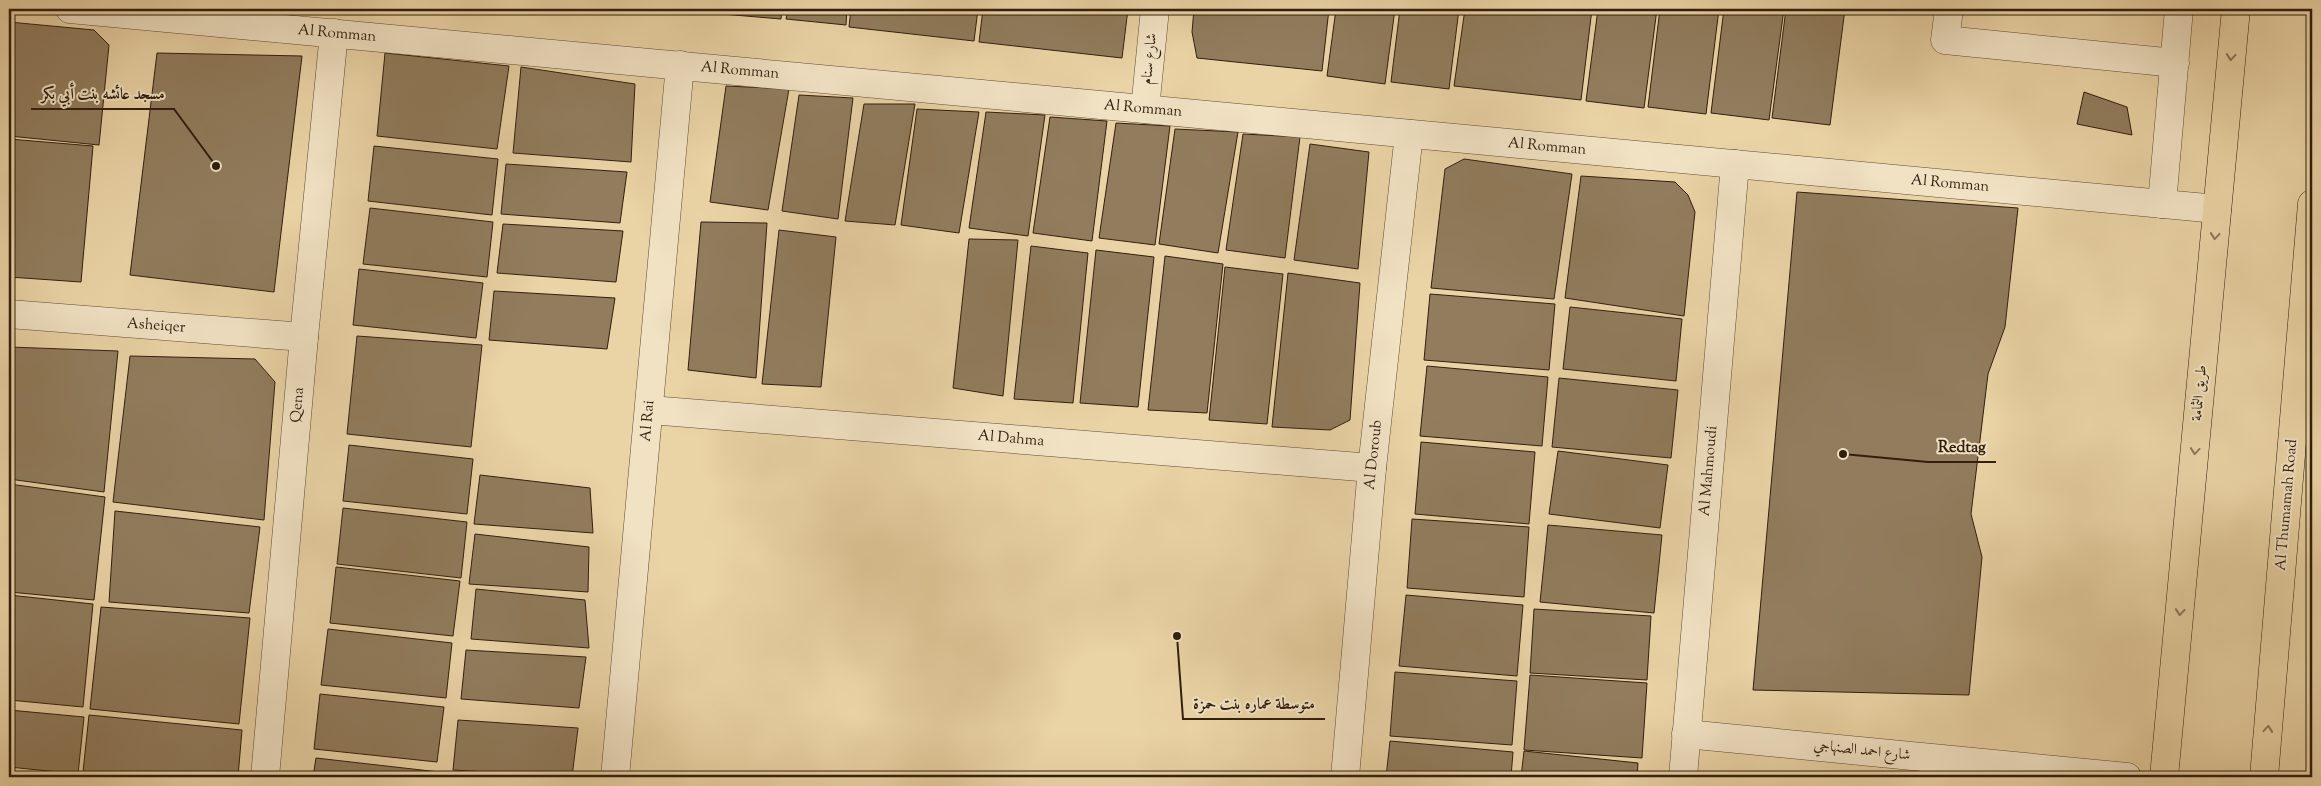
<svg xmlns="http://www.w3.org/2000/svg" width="2321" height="786" font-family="'Sorts Mill Goudy',Amiri,serif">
<rect width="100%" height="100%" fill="#ead3a5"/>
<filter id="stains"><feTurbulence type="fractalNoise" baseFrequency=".004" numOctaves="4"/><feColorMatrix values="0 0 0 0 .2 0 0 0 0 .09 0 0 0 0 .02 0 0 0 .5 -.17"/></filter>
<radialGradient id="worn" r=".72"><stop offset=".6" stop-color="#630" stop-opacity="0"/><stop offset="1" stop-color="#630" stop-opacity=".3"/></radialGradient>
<!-- building -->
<g fill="#917c5d" stroke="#311e0f">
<path d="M722 9H782L781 19 722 14Z"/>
<path d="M788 9H847L846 25 786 19Z"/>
<path d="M851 9H978L974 41 849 27Z"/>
<path d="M983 9H1128L1122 58 979 42Z"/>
<path d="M1194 9H1329L1322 71 1197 58 1192 32Z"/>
<path d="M1336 9H1395L1385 84 1327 76Z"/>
<path d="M1400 9H1459L1449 89 1391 82Z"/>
<path d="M1465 9H1592L1581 100 1454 86Z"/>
<path d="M1598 9H1657L1644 108 1586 101Z"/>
<path d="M1660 9H1719L1706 114 1648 107Z"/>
<path d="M1724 9H1784L1769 120 1711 113Z"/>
<path d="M1786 9H1845L1830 125 1772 118Z"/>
<path d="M9 22 94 30 109 45 99 145 9 136Z"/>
<path d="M157 53 302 56 274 292 130 275Z"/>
<path d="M385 53 509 66 497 149 377 136Z"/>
<path d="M521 67 635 84 631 162 513 153Z"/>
<path d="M726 86 789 89 768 210 710 202Z"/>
<path d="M2084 92 2127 107 2132 135 2077 124Z"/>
<path d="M799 95 853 98 838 219 782 211Z"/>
<path d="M864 104H915L895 225 845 221Z"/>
<path d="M917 109 979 112 959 233 901 225Z"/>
<path d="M986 112 1045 115 1028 236 969 228Z"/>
<path d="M1050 117 1107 121 1092 241 1033 233Z"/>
<path d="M1116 123 1170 126 1155 245 1099 238Z"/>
<path d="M1175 129 1238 132 1218 253 1159 244Z"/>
<path d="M1243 134 1300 137 1285 258 1226 250Z"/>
<path d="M9 139 93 146 81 282 9 277Z"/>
<path d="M1310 144 1369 152 1358 269 1294 260Z"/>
<path d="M374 146 498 159 492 215 368 201Z"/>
<path d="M1464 159 1572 174 1554 299 1431 288 1445 169Z"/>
<path d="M506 164 627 172 620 223 501 214Z"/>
<path d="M1581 176 1675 182 1688 195 1695 212 1684 316 1565 298Z"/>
<path d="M1797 192 2018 208 2005 327 1988 374 1971 514 1982 557 1969 695 1753 690Z"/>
<path d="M370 208 493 222 487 277 363 264Z"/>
<path d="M701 222 767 223 756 378 688 370Z"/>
<path d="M503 224 623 231 616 282 497 273Z"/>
<path d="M779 230 836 237 821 387 762 384Z"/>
<path d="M969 239 1018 240 1003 396 953 388Z"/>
<path d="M1031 246 1088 253 1073 403 1014 399Z"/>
<path d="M1096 250 1154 257 1138 407 1080 403Z"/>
<path d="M1165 256 1223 264 1207 413 1148 410Z"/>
<path d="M1225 267 1283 274 1267 424 1209 420Z"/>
<path d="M359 269 483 283 476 338 353 325Z"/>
<path d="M1288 273 1360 283 1350 420 1330 430 1272 427Z"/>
<path d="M494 291 615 298 607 349 489 340Z"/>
<path d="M1430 294 1555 304 1549 370 1424 360Z"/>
<path d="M1570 307 1682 319 1676 381 1563 369Z"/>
<path d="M357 336 482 345 471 447 347 434Z"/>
<path d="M9 347 118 351 104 492 9 479Z"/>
<path d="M130 356 255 359 275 382 264 520 113 502Z"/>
<path d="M1427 366 1548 377 1542 446 1420 436Z"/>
<path d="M1559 378 1678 390 1671 458 1552 447Z"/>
<path d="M1421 442 1535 452 1529 524 1415 514Z"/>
<path d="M349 445 473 459 467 514 343 501Z"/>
<path d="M1558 451 1668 465 1660 528 1549 514Z"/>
<path d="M480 475 590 488 593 533 474 524Z"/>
<path d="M9 484 105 497 94 600 9 592Z"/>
<path d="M343 508 467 522 461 578 337 564Z"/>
<path d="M115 511 260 527 249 613 109 602Z"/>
<path d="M1412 519 1529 527 1524 597 1407 588Z"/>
<path d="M1548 525 1662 535 1654 613 1540 602Z"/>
<path d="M475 534 589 547 588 592 469 584Z"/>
<path d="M336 567 460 581 453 636 330 623Z"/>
<path d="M476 589 585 600 589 648 471 639Z"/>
<path d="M9 595 93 604 83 707 9 700Z"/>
<path d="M1406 595 1523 605 1517 676 1399 666Z"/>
<path d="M101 607 250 618 239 724 90 709Z"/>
<path d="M1534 609 1651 616 1647 680 1530 673Z"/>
<path d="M328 629 452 643 446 698 321 685Z"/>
<path d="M466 650 586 657 579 708 461 699Z"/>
<path d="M1395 672 1517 681 1512 745 1390 736Z"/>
<path d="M1530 675 1647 683 1642 758 1524 750Z"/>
<path d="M320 694 444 707 437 762 314 749Z"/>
<path d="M9 710 84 717 78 774 9 767Z"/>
<path d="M89 715 242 730 238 777H137L83 772Z"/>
<path d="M458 720 578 728 572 777 453 770Z"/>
<path d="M1390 741 1513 752 1511 777H1386Z"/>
<path d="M1524 751 1638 763 1637 777H1521Z"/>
<path d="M316 758 439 772 438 777H313Z"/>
<path d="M9 773 50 777H9Z"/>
</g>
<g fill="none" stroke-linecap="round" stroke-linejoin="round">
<!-- minor casing -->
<g stroke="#5f4b34" stroke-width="29">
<g id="minor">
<path d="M70 9 2217 209"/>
<path d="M1949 9 1945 40 2175 63"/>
<path d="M1145 109 1155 9"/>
<path d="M2162 204 2179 9"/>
<path d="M9 314 304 337"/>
<path d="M650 410 1372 468"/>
<path d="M1686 734 2127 777"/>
<path d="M265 777 304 337 334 33"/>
<path d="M615 777 680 65"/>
<path d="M1345 777 1372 468 1409 134"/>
<path d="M1683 777 1735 164"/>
</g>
</g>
<!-- major casing -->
<g stroke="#311e0f" stroke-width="29">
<g id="major">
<path d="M2164 777 2236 9"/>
<path d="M2264 777 2312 204"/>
</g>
</g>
<!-- minor -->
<use href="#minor" stroke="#f1e2c4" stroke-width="28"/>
<!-- major -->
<use href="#major" stroke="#ead3a5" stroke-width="28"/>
</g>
<!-- one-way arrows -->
<defs><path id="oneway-chevron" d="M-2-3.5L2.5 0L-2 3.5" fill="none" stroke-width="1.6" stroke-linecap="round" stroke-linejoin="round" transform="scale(1.25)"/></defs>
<g stroke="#8e785a">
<use href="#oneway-chevron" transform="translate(2231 57) rotate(95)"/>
<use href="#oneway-chevron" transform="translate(2215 236) rotate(95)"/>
<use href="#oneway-chevron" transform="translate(2195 451) rotate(95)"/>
<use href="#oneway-chevron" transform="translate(2180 612) rotate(95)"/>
<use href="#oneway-chevron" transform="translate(2268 729) rotate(-85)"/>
</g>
<g text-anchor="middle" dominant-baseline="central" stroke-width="4" stroke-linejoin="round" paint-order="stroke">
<!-- street labels -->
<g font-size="15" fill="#311e0f" stroke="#f1e2c4">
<text transform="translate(337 34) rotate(5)">Al Romman</text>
<text transform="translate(1150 59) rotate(-84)">شارع سنام</text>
<text transform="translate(740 71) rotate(5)">Al Romman</text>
<text transform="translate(1143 109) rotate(5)">Al Romman</text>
<text transform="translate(1547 147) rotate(5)">Al Romman</text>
<text transform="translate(1950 184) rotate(5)">Al Romman</text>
<text transform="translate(156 326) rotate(4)">Asheiqer</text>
<text transform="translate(2200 393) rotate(-85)">طريق الثمامة</text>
<text transform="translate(298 405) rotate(-85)">Qena</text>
<text transform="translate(648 421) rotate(-85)">Al Rai</text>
<text transform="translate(1011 439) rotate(5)">Al Dahma</text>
<text transform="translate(1374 455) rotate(-84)">Al Doroub</text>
<text transform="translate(1709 471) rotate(-85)">Al Mahmoudi</text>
<text transform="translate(2287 505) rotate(-85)">Al Thumamah Road</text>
<text transform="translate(1862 751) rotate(6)">شارع احمد الصنهاجي</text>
</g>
</g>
<!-- callouts -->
<path fill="none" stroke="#311e0f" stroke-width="2" d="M216 166L174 109H31M1843 454L1928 462H1996M1177 636L1183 719H1325"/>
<g fill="#311e0f" stroke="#f1e2c4" stroke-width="2">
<circle cx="216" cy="166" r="5"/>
<circle cx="1843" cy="454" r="5"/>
<circle cx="1177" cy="636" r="5"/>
</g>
<g font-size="16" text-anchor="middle" font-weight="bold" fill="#311e0f" stroke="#f1e2c4" stroke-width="4" stroke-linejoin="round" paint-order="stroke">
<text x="103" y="99">مسجد عائشه بنت أبي بكر</text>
<text x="1962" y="452">Redtag</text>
<text x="1254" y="709">متوسطة عماره بنت حمزة</text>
</g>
<!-- margin -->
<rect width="2321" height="786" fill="none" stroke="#ead3a5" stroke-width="30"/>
<rect x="10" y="10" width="2301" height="766" fill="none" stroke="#311e0f" stroke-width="2.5"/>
<rect x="15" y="15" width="2291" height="756" fill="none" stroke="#311e0f"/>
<rect width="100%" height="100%" filter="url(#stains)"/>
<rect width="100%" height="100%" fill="url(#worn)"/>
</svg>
